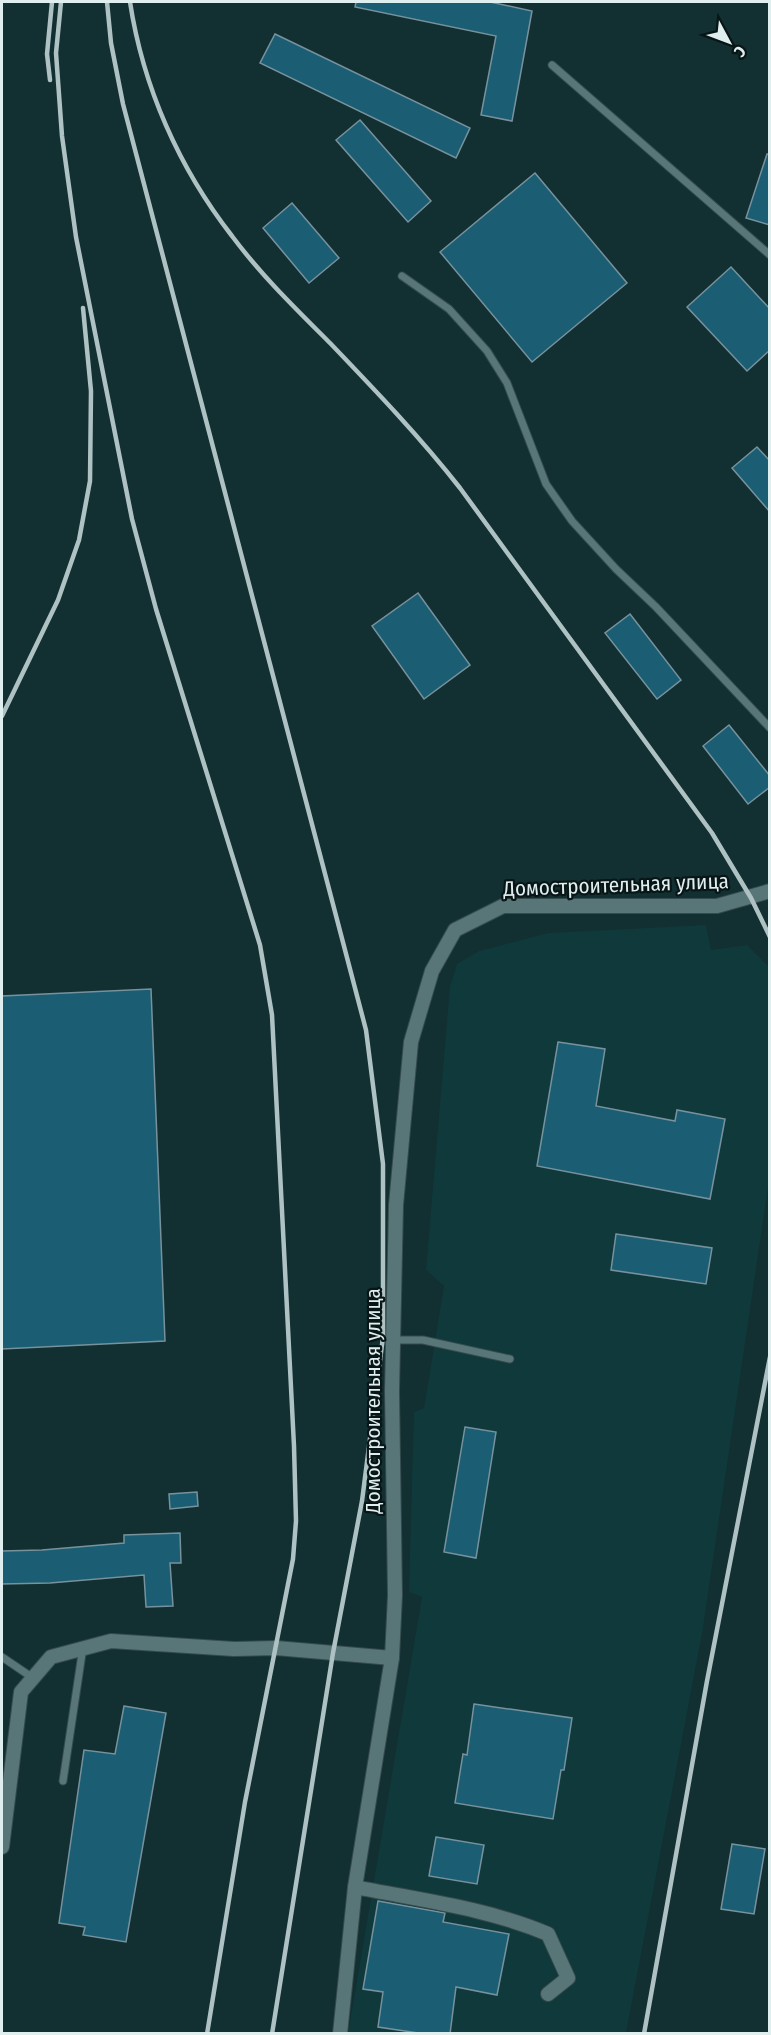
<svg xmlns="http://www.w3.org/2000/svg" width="771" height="2035" font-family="'Fira Sans Condensed',sans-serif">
<rect width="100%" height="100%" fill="#122f31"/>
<!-- built -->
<path fill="#10393c" d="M706 925 711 950 747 945 769 967V1181L702 1634 626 2033 348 2034 422 1597 409 1592 414 1412 424 1408 444 1286 426 1270 450 986 457 964 479 951 548 933Z"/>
<!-- building -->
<g fill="#1b5d73" stroke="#77929d" stroke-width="1.5">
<path d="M356 2H490L532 11 512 121 481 115 496 36 355 7Z"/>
<path d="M275 34 470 128 456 158 260 63Z"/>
<path d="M360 120 431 201 408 222 336 140Z"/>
<path d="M767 154H770V225L746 218Z"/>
<path d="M535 173 627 283 532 362 440 252Z"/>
<path d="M292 203 339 258 309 283 263 228Z"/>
<path d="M731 267 770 309V350L747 371 687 307Z"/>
<path d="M757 447 770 461V512L732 468Z"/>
<path d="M418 593 470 665 424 699 372 626Z"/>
<path d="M630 614 681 680 657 699 605 633Z"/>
<path d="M729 725 770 776V787L748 804 703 746Z"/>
<path d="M151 989 165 1341 2 1349V996Z"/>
<path d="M558 1042 605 1049 596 1106 675 1121 677 1110 725 1119 710 1199 537 1166Z"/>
<path d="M616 1234 712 1248 706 1284 611 1270Z"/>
<path d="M465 1427 496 1432 476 1558 444 1552Z"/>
<path d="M197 1492 198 1506 170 1509 169 1494Z"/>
<path d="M180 1533 181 1563H170L173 1606 146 1607 144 1575 50 1583 2 1584V1551L42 1550 124 1543V1535Z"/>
<path d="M474 1704 572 1718 564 1770H561L553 1819 455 1803 463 1754 467 1755Z"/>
<path d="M124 1706 166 1713 126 1942 83 1935 85 1927 59 1923 84 1750 115 1754Z"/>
<path d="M436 1837 484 1845 477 1884 429 1876Z"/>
<path d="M732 1844 765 1849 754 1914 721 1909Z"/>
<path d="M378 1901 445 1913 443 1922 509 1934 497 1995 456 1987 450 2034H425L378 2027 383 1992 363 1989Z"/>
</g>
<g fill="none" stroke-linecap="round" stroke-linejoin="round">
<!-- lane casing -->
<g stroke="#364b4d" stroke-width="9">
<g id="lane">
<path d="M552 65 770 255"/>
<path d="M402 276 449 309 487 351 507 383 546 484 572 521 616 569 656 607 770 728"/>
<path d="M393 1340H423L510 1359"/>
<path d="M2 1657 33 1678"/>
<path d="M63 1781 83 1647"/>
</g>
</g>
<!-- street casing -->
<g stroke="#364b4d" stroke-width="16">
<g id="street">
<path d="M2 1847 21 1692 51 1657 111 1641 234 1649 276 1648 392 1658 395 1595 392 1391 396 1205 411 1042 432 971 455 930 503 906H717L770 891"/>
<path d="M355 1887C419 1900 487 1908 548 1934L568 1978 548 1994"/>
<path d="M340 2034 355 1887 392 1658"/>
</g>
</g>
<!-- lane -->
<use href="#lane" stroke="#587678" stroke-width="7"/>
<!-- street -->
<use href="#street" stroke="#587678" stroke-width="14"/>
<!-- rail -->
<g stroke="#aec1c3" stroke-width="4.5">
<path d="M61 2 56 53 62 136 76 237 132 519 156 609 260 945 272 1015 294 1446 296 1521 293 1559 245 1802 207 2034"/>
<path d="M107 2 111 43 123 104 366 1030 383 1164V1337L362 1501 333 1653 272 2034"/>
<path d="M130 2C143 87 179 168 232 236 261 275 296 309 330 343 375 390 420 437 460 488L712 833 751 898 770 937"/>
<path d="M50 80 47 54 52 2"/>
<path d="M2 716 58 600 79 540 90 481 91 391 83 308"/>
<path d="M644 2034 707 1681 770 1357"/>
</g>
</g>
<g text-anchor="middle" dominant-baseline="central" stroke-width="4.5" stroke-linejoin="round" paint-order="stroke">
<!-- street labels -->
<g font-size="21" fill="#dfeff0" stroke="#091516">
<text transform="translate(616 885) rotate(-2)">Домостроительная улица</text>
<text transform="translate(373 1401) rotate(-90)">Домостроительная улица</text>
</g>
</g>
<!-- border -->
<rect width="771" height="2035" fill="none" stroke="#dfeff0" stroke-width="6"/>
<!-- north arrow -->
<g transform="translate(729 42) rotate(131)" stroke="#091516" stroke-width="4.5" paint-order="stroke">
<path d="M0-4.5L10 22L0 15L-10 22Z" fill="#dfeff0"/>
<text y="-9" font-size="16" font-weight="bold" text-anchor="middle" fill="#dfeff0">С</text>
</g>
</svg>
